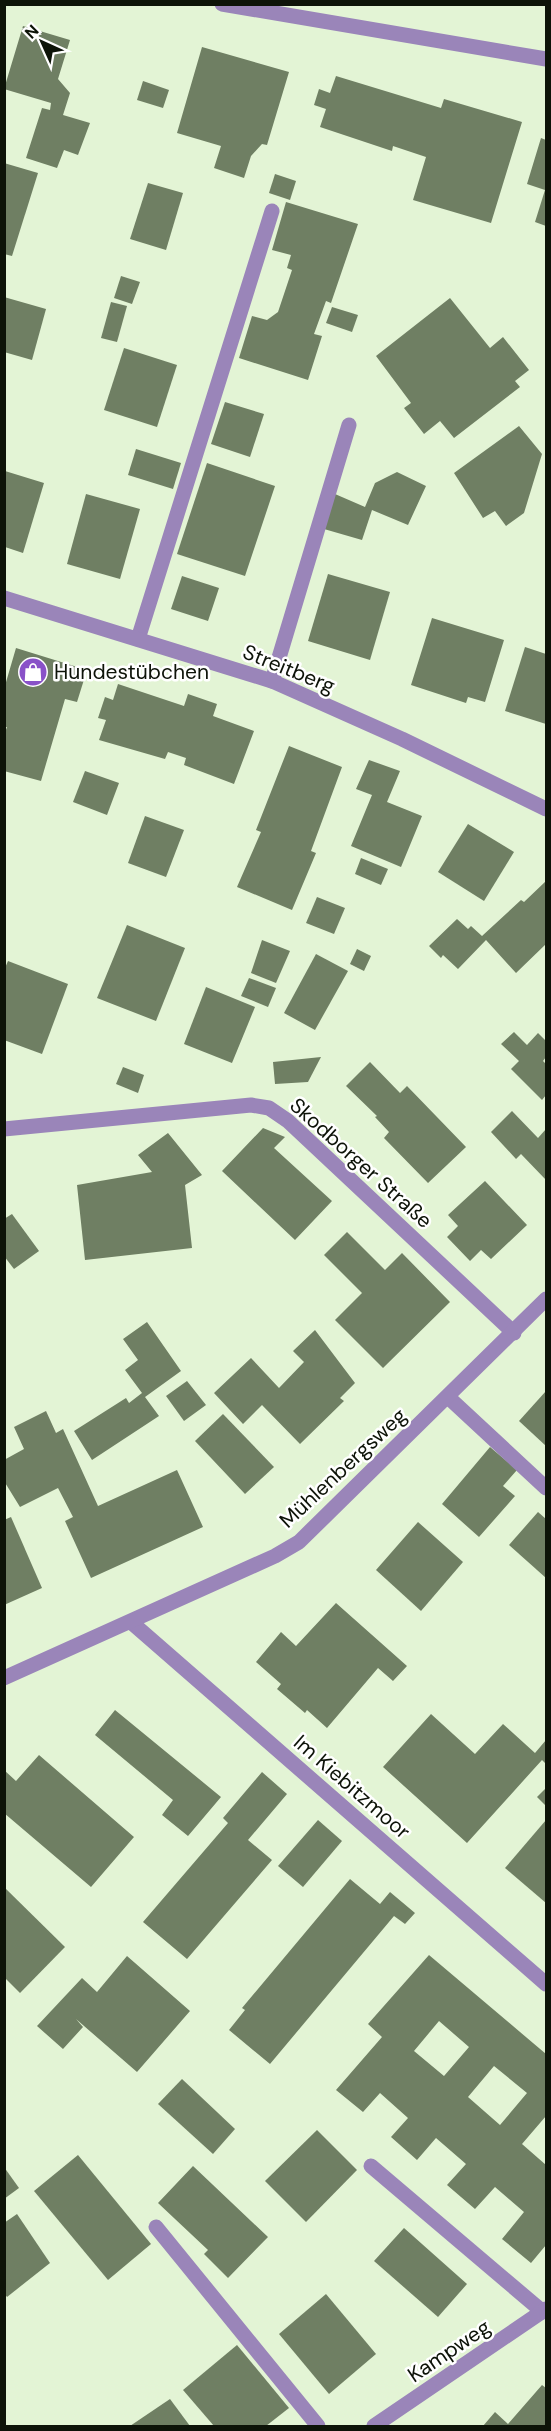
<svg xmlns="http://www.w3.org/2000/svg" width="551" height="2431" font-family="'DM Sans',sans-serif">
<rect width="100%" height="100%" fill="#e3f4d5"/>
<!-- building -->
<g fill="#6f7f63" fill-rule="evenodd">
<path d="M23 26 70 40 58 79 70 93 63 115 90 123 78 155 64 150 57 168 26 158 42 108 50 110 51 103 4 89Z"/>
<path d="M202 47 289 72 267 145 262 144 251 156 244 178 214 168 221 146 177 133Z"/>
<path d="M336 76 441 108 444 99 522 122 491 223 413 200 426 157 393 146 392 151 320 127 326 109 314 105 319 89 330 93Z"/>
<path d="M143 81 169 90 163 108 137 100Z"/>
<path d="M541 138 546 140V226L535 222 545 190 527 184Z"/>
<path d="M4 163 38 173 12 256 4 254Z"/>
<path d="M275 174 296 181 290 200 269 193Z"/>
<path d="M148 183 183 193 166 250 130 239Z"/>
<path d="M286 202 358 224 331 303 326 301 314 334 322 336 308 380 239 358 252 316 267 320 278 312 292 270 287 268 291 255 272 250Z"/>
<path d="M121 276 140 282 132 304 114 298Z"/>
<path d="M4 297 46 309 32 360 4 352Z"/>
<path d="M450 298 490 348 503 337 529 370 515 381 520 387 454 438 440 421 424 434 404 408 411 403 376 356Z"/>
<path d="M111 302 127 306 117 342 101 338Z"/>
<path d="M332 307 358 315 352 332 326 323Z"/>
<path d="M124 348 177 365 157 427 104 410Z"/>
<path d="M225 402 264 414 250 457 211 444Z"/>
<path d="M519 426 542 454 524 513 506 526 495 511 483 518 454 473Z"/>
<path d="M136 449 181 463 173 489 128 475Z"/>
<path d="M207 463 275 486 245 576 177 554Z"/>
<path d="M5 471 44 483 23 553 5 547Z"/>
<path d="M397 472 426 486 408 525 372 510 362 540 324 529 335 494 365 507 375 483Z"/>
<path d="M86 494 140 509 120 579 67 564Z"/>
<path d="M328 574 390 592 370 660 308 641Z"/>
<path d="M182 576 219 588 208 621 171 609Z"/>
<path d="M432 618 504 640 485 702 468 697 466 703 411 685Z"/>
<path d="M525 647 546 654V724L505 711Z"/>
<path d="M16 648 87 670 77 702 65 699 41 781 4 771V735L7 727H4V689Z"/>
<path d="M118 684 184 706 188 694 217 704 213 716 254 731 234 784 184 765 186 758 168 752 165 759 99 740 106 720 98 718 105 697 113 700Z"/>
<path d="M289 746 342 767 311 851 316 853 292 910 237 887 261 832 256 830Z"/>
<path d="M369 760 400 771 387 802 422 816 401 867 351 846 372 795 356 789Z"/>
<path d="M85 771 119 783 107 815 73 802Z"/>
<path d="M145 816 184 830 166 877 128 863Z"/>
<path d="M468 824 514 852 484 901 438 872Z"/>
<path d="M361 858 388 869 381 885 355 874Z"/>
<path d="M546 881V944L516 973 486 940 458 969 443 955 441 958 429 946 457 919 468 929 471 926 482 936 521 900 524 902Z"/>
<path d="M317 897 345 908 334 934 306 923Z"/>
<path d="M127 925 185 948 156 1021 97 998Z"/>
<path d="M262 940 290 951 276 983 251 973Z"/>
<path d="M357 949 371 956 364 971 350 964Z"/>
<path d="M316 954 348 971 315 1030 284 1013Z"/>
<path d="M8 961 68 984 42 1054 4 1040V970Z"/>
<path d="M249 978 276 988 268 1007 241 996Z"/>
<path d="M206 987 255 1007 232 1063 184 1044Z"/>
<path d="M514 1032 527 1045 538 1033 546 1041V1057L543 1061 546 1064V1095L542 1100 511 1069 519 1061 501 1044Z"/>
<path d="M321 1057 308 1082 275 1084 273 1062Z"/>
<path d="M370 1062 400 1093 407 1086 466 1147 428 1183 384 1138 389 1132 375 1117 377 1116 346 1086Z"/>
<path d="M123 1067 144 1075 138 1093 116 1084Z"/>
<path d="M512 1111 538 1138 546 1129V1180L521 1154 516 1159 491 1132Z"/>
<path d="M263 1128 285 1137 274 1148 332 1201 295 1240 222 1171Z"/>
<path d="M168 1133 202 1175 185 1185 192 1248 85 1260 77 1185 152 1172 138 1155Z"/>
<path d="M485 1181 527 1225 491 1259 481 1250 470 1261 447 1237 458 1226 448 1215Z"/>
<path d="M12 1214 39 1251 14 1269 4 1256V1219Z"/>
<path d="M347 1232 385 1270 402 1253 450 1302 383 1368 335 1320 362 1293 324 1255Z"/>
<path d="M147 1322 181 1371 145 1397 159 1416 92 1460 74 1431 126 1398 129 1403 142 1393 125 1370 138 1360 123 1339Z"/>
<path d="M315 1330 355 1383 340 1398 344 1401 300 1444 262 1405 243 1424 214 1393 251 1358 279 1388 304 1362 293 1351Z"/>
<path d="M187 1381 206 1405 184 1421 166 1396Z"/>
<path d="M546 1391V1446L519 1421Z"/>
<path d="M46 1411 56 1433 63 1429 98 1506 177 1470 203 1527 91 1578 65 1521 73 1517 58 1488 20 1507 4 1481V1460L24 1449 14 1427Z"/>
<path d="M223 1414 274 1467 245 1494 195 1441Z"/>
<path d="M490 1447 517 1470 503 1486 515 1496 479 1537 442 1504Z"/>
<path d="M538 1512 546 1519V1578L509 1545Z"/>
<path d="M11 1517 42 1588 4 1605V1520Z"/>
<path d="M418 1522 463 1562 421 1611 376 1570Z"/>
<path d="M336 1603 407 1666 393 1681 378 1668 327 1728 307 1710 305 1713 277 1689 281 1684 256 1662 281 1632 296 1646Z"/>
<path d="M115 1710 221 1797 188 1836 162 1815 173 1800 95 1735Z"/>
<path d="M431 1714 475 1754 503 1724 535 1753 546 1740V1764L542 1760 467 1843 383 1767Z"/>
<path d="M39 1755 134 1837 91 1887 4 1813V1770L16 1781Z"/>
<path d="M262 1772 287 1794 248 1840 272 1860 187 1959 143 1922 228 1823 223 1818Z"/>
<path d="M546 1788V1806L537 1797Z"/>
<path d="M318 1820 342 1841 303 1887 278 1866Z"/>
<path d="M546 1820V1903L505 1868Z"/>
<path d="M350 1879 380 1904 390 1892 415 1913 405 1924 394 1916 270 2064 229 2030 245 2010 242 2008Z"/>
<path d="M4 1887 65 1947 20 1993 4 1977Z"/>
<path d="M429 1955 546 2054V2116L522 2144 546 2165V2245L531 2263 502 2239 524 2212 495 2187 475 2209 447 2185 466 2164 436 2138 417 2160 391 2137 408 2118 380 2093 363 2112 336 2090 382 2037 368 2024ZM439 2021 469 2047 444 2076 414 2051ZM494 2066 527 2093 500 2125 468 2097Z"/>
<path d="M127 1956 190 2011 137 2072 76 2019 83 2027 63 2049 37 2026 82 1978 97 1992Z"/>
<path d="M182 2079 235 2129 213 2154 158 2104Z"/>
<path d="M317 2130 357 2170 306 2222 265 2181Z"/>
<path d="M78 2155 151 2244 108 2280 34 2191Z"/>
<path d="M193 2166 268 2237 228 2278 204 2254 208 2250 158 2203Z"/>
<path d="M4 2167 19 2188 4 2199Z"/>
<path d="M17 2214 50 2263 7 2297 4 2293V2223Z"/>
<path d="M404 2228 467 2284 438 2317 374 2261Z"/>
<path d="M326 2294 376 2354 329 2394 279 2334Z"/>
<path d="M237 2345 289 2408 266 2426H214L183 2390Z"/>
<path d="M542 2385 546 2388V2426H483L495 2412 508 2424Z"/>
<path d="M170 2399 190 2426H130Z"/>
</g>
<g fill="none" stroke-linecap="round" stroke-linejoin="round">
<!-- service -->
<g stroke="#9a85b9" stroke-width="15">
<path d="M138 639 272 211"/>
<path d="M272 681 349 425"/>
<path d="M448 1397 546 1488"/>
<path d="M371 2166 543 2312"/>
<path d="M156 2227 318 2426"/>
</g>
<!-- minor -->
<g stroke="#9a85b9" stroke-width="15">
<path d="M222 4 546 59"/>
<path d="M4 598 272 681 402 739 546 809"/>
<path d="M4 1129 251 1105 269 1108 288 1121 514 1333"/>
<path d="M131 1622 546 1984"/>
<path d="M374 2426 546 2309"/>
</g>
<!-- tertiary -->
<path stroke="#9a85b9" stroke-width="15" d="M4 1678 275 1556 299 1542 546 1299"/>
</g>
<!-- icons -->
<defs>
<g id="shop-disc" transform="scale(1.5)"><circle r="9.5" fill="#8951c8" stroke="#fff"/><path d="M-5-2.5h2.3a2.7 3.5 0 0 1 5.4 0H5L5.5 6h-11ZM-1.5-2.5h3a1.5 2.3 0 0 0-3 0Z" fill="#fff"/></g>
</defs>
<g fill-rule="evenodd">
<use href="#shop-disc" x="33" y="672"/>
</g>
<g text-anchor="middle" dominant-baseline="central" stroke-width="5" stroke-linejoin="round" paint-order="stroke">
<!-- street labels -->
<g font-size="21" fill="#0d1308" stroke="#fff">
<text transform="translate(289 669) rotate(22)">Streitberg</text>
<text transform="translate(361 1163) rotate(42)">Skodborger Straße</text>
<text transform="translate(343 1468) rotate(-43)">Mühlenbergsweg</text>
<text transform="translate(352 1787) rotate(41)">Im Kiebitzmoor</text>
<text transform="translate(449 2351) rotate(-34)">Kampweg</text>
</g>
<!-- poi labels -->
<g font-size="21" fill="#0d1308" stroke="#fff" text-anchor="start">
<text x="54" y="672">Hundestübchen</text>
</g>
</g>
<!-- border -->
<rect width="551" height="2431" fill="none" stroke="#0d1308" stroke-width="12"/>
<!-- north arrow -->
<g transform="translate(42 42) rotate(315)" stroke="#ffffff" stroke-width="4.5" paint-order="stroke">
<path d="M0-4.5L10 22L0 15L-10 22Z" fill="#0d1308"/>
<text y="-9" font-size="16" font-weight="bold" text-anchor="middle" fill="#0d1308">N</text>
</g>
</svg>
